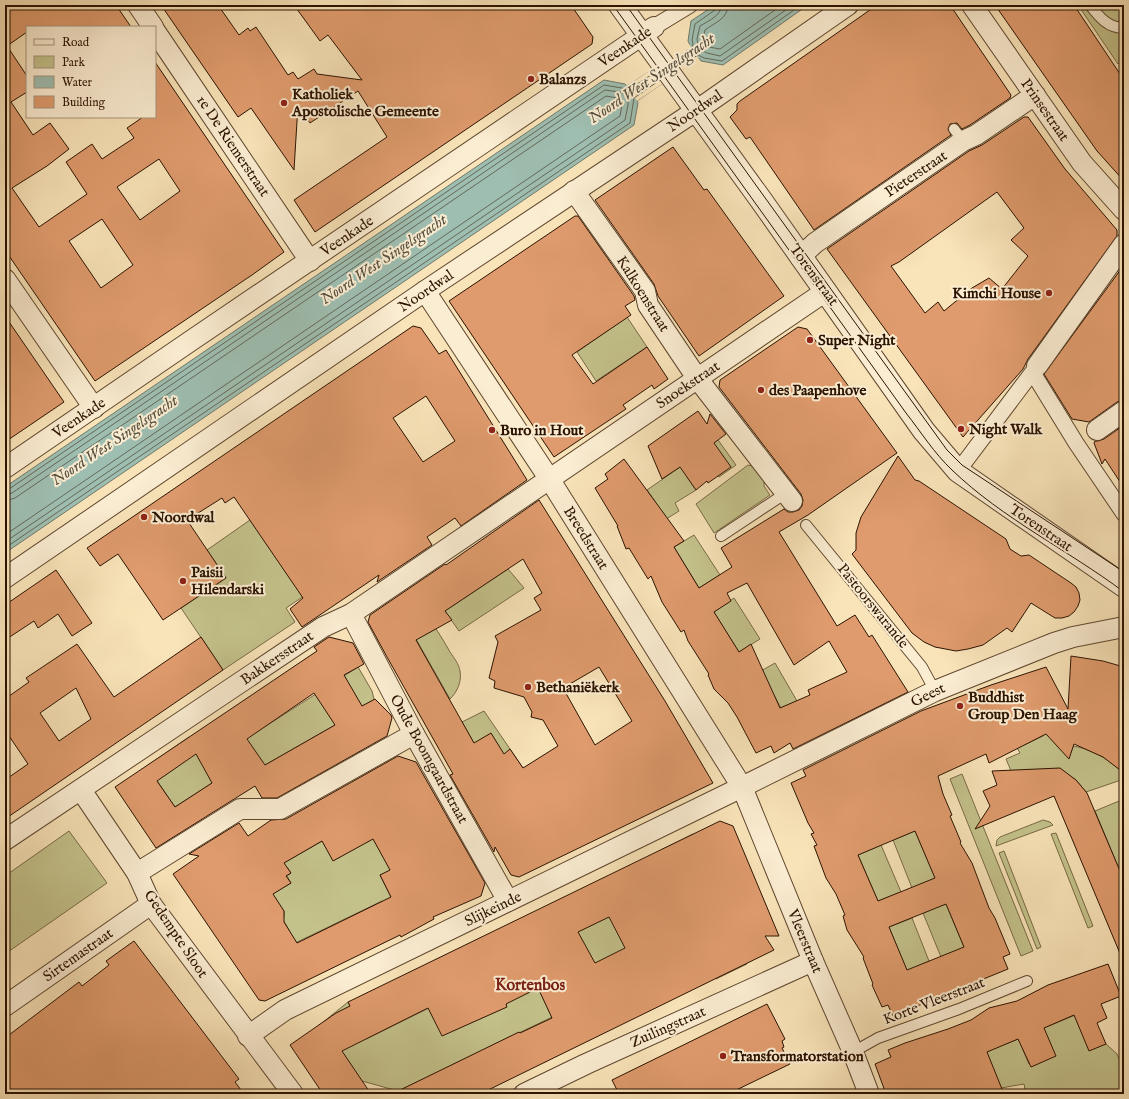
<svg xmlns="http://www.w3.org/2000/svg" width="1129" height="1099" font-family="'IM FELL English',serif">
<rect width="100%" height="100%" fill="#f9e4b9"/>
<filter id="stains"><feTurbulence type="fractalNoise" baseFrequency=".005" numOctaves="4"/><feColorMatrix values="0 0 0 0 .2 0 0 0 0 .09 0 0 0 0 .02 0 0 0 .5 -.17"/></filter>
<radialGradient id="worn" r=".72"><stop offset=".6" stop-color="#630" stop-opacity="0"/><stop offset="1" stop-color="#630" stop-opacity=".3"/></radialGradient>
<!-- green -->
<g fill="#c4c28b" stroke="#786a46">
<path d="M1078 5H1124V60L1118 64Z"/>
<path d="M627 317 647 347 596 381 577 352Z"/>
<path d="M718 440 736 465 719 477 702 452Z"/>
<path d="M683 465 687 477 696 490 675 503 679 511 660 523 655 501 647 490Z"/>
<path d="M748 465 756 467 764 478V486L770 495 714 533 696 504Z"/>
<path d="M250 520 343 570 286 608 295 622 223 670 181 608 226 578 207 550Z"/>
<path d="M694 535 720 575 699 588 674 547Z"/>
<path d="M508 569 524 588 459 631 445 611Z"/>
<path d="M408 590C423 610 438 630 450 652 454 658 459 664 460 671 462 682 457 692 450 699L399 609Z"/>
<path d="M734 598 760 639 739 652 714 612Z"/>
<path d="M775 663 797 701 781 708 774 695 754 675Z"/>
<path d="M358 667 372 691 374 699 372 702V704L258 769 212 783 175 807 147 766 189 737 241 742Z"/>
<path d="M484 711 523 768 485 763 462 722Z"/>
<path d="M1034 718 1056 744C1063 746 1070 745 1078 747 1095 751 1112 761 1124 774V779L1086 792 1076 780 1064 772 1014 778 1006 759 1020 753 1017 748 1043 736Z"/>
<path d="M962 774 1033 951 1021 956 950 779Z"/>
<path d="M414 789 426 857 380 875 394 903 385 907 382 901 289 946V930L282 918 284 917V911L270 895 291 883 287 876 291 873 287 867 282 869 280 865Z"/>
<path d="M1124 799V881L1095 811Z"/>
<path d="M1043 820 1050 822 1053 825 996 846 997 840 1000 837Z"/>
<path d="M69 831 107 883 5 954V876Z"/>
<path d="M915 831 935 878 912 888 893 840Z"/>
<path d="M1056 833 1093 926 1088 928 1051 834Z"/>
<path d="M693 834 747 964 716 979 700 946 398 1091 362 1081 322 1023 348 1002 366 1039 512 967V964L678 883 661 850Z"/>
<path d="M881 845 901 892 878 901 858 855Z"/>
<path d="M1004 851 1041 947 1037 949 999 853Z"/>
<path d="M946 904 964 947 941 957 923 913Z"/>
<path d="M912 918 929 961 907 971 889 927Z"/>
<path d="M1080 1013 1106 1044 1117 1054 1124 1070V1094H1026L1024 1084 1001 1088 986 1052 1023 1037V1050L1029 1064 1044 1028Z"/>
</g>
<!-- water -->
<path fill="#9ebeb1" stroke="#70796a" d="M715 5H808L723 65 701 61 699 58 637 101 638 103 634 125 5 553V487L604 80 625 84 627 86 690 45 688 41 691 21Z"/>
<!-- pier -->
<path fill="#f9e4b9" d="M689 44 699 59 637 101 627 86Z"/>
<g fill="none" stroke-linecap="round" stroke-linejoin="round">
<!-- shore -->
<g stroke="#646858" stroke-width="1">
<path d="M722 5C721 16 708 21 700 26L697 39 699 49 707 53 720 56 793 5"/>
<path d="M728 5C728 19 714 23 705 30L703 38 704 44 709 47 720 49 782 5"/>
<path d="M674 60 692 47 693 44 692 40 695 24 715 10 717 5"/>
<path d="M679 67 698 55 704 58 722 61 801 5"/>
<path d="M5 490 9 489 604 85 622 88 628 90 654 73"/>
<path d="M5 495 12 493 605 90 620 92 628 96V105L625 120 5 542"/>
<path d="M5 501 15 498 606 96 617 98 621 100 622 105 620 116 5 535"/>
<path d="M5 548 630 123 634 98 660 80"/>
</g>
</g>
<!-- building -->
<g fill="#df9b6d" stroke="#2b1200" fill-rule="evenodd">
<path d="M5 5H116L131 27H27V32L7 46 27 76V92L11 102 33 135 50 123 69 149 47 166 12 188 39 227 87 194 66 162 92 144 102 159 134 138 127 128 143 117H155V62L284 252 252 275 95 381 5 250ZM159 159 180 191 140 220 117 187ZM102 219 133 265 101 288 69 241Z"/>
<path d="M161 5H218L239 35 248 28 250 31 256 27 288 75 293 72 298 79 314 69 317 74 362 80 328 35 320 41 294 5H571L593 37 592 44 315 232 294 200 387 137 358 91 310 123 298 105 294 170 251 108 238 117Z"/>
<path d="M877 5H950L1011 95 1010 98 970 125 962 129 957 123 950 124 948 129 951 135 814 230 750 137 746 139 730 117 737 110V104L740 101Z"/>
<path d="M995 5H1074L1124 80V181L1097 151Z"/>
<path d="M1024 117H1028L1065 169 1117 230V236L1028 359 1023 369 963 437 827 249 969 151 982 145ZM997 192 1024 228 1011 240 1028 256 1002 289 989 278 972 288 944 311 938 302 925 313 891 266 899 262Z"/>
<path d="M673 147 704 190 707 189 784 296 699 356 658 296 654 284 595 200Z"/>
<path d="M575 216H578L634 296 635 300 625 306 631 315 572 355 593 384 647 347 668 379 654 389 652 385 623 405 626 409 554 457 449 301Z"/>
<path d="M1124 265V400L1117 402 1089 422 1072 419 1044 374Z"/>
<path d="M5 316 64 402 5 442Z"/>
<path d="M413 326 421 328 439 354 446 350 527 480 461 526 455 518 427 537 432 545 377 582 379 575 302 627 290 609 303 598 234 497 225 503 222 498 187 520 226 578 163 620 118 554 100 566 87 548ZM426 396 455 441 423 462 393 418Z"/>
<path d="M798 327 807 329 897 453 808 515 779 532 837 626 855 615 869 637 872 635 908 692 793 749 790 743 774 753 771 746 756 753 737 717 728 703 714 689 708 675 709 674 688 641 684 630 681 632 662 602 651 576 648 579 629 548 626 549 617 526H618L595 488 608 479 605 474 624 459 684 541 674 547 699 588 732 567 721 548 784 509 788 512H793L799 510 802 506 803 500 801 494 719 387 720 380ZM747 583 794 665 829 641 847 672 808 690 810 695 780 708 751 644 739 652 714 612 731 601 727 593Z"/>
<path d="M698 411 707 424 710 414 726 434 714 443 731 467 708 483 707 481 696 490 680 467 662 479 648 446Z"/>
<path d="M1124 425V488L1105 459 1102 464 1094 443 1095 441H1098L1104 439Z"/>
<path d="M898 456 915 480 919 481 1006 539 1010 549 1021 556 1029 555 1071 583 1076 587 1079 593 1080 600 1078 606 1074 612 1069 616 1062 618H1055L1031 603 1012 632 1007 628 983 645 968 649 956 651 935 647 924 642 912 633 852 554 856 550V533L861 517Z"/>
<path d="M539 500 665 701 713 783 519 877 511 875 495 847 494 852 450 775 453 774 387 657 368 622 370 615 445 564 446 565ZM523 559 542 593 534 598 541 610 495 636 498 642 489 678 495 681 494 688 524 697 532 712 531 717 543 720 558 746 523 768 510 749 504 754 491 733 474 743 416 640 452 620 445 611ZM599 667 632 721 595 745 563 688Z"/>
<path d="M56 570 92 623 72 636 58 614 38 628 34 621 5 640V605Z"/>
<path d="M201 637 223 670 5 819V780L28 764 5 730V699L29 682 26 678 77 644 114 697ZM76 688 91 719 59 741 40 713Z"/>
<path d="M329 637 353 643 364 664 344 675 362 706 375 699 391 715 392 718 387 736 277 798H262L255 786 156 848 115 787 317 651 314 647ZM314 693 335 725 265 765 247 739ZM196 754 212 783 175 807 157 781Z"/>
<path d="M1071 656 1103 661 1124 667V773L1103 757 1074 744 1069 759 1046 734 989 763 986 754 938 776 943 794 952 815 950 816 961 842 960 843 972 863 989 908 995 918 1010 954 1003 957 1008 969 893 1016 888 1005 882 1007 872 985 873 984 863 958 864 957 847 930 843 916 845 915 836 894 826 878 814 846 817 845 811 834 814 833 808 823 791 783 806 776 803 770 921 711 991 685 1046 667 1068 709ZM915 831 935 878 878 901 858 855ZM946 904 964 947 907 970 889 927Z"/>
<path d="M398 756 416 762 485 883 481 896 433 917 434 919 401 937 400 935 265 1001 259 1000 173 874 199 856 189 854 239 823 248 836 271 820 286 819ZM373 839 390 870 380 875 391 897 297 943 284 922V911L273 894 291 883 286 876 291 873 284 863 322 841 333 861Z"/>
<path d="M1060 768 1076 780 1087 793 1120 871V888L1124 887V963L1054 796 975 829 990 806 983 791 997 785 992 771Z"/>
<path d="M720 821 733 826 779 936H765L774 950 480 1094H392L519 1032 520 1033 552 1018 538 988 506 1004 507 1007 442 1036 428 1008 342 1051 371 1094H323L290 1045 336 1013 350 1006 348 1002ZM609 917 625 948 595 963 578 932Z"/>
<path d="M134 941 239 1079 235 1082 244 1094H5V1038L79 982 82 986 109 965 106 961Z"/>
<path d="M1108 964 1121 996 1101 1004 1107 1018 1097 1023 1106 1044 1089 1051 1074 1015 1044 1028 1056 1056 1031 1067 1018 1039 987 1052 1004 1094H886L875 1064 891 1057 888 1050 905 1043 948 1029 971 1020 989 1008 1017 1001 1048 985Z"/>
<path d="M767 1004 785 1039 782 1041 784 1047 782 1048 790 1064 728 1094H619L612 1080Z"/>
</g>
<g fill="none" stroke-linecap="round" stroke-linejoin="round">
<!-- service casing -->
<g stroke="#5e462e" stroke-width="12">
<g id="service">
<path d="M1090 5C1099 17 1108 28 1124 28"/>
<path d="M954 129 963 141"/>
<path d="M806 525 922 667 935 691"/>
<path d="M721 536 786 493"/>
<path d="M853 1052 878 1038 959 1009 1027 981"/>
</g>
</g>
<!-- pedestrian casing -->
<g stroke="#5e462e" stroke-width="17">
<g id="pedestrian">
<path d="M654 27 690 5"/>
<path d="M1033 373 1076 443 1124 514"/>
<path d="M958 471 1037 366"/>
</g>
</g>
<!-- minor casing -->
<g stroke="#5e462e" stroke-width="22">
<g id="minor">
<path d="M138 5 153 27"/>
<path d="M972 5 1082 163 1124 210"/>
<path d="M155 31 310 261"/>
<path d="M574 191 645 291 648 305 697 378 792 501"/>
<path d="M800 257 815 243 902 183 963 141 976 135 1035 95"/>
<path d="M5 279 94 408"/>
<path d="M425 291 550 480 742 787 813 961 853 1052 869 1094"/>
<path d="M1037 366 1124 244"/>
<path d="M1097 430 1124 411"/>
<path d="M5 468 192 340 654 27"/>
<path d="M5 578 425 291 703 106 848 5"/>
<path d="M351 614 414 734 508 901"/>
<path d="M81 790 137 873 151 904 293 1094"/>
<path d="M5 840 323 627 351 614 826 291"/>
<path d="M137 873 240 809H280L414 734"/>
<path d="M5 1006 151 904"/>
<path d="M248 1036 285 1010 742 787 935 691 1054 643 1073 637 1124 627"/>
<path d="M524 1094 586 1064 813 961"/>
</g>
</g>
<!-- tertiary casing -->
<g stroke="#5e462e" stroke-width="24">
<path id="tertiary" d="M620 5 761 200 924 431 958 471 1124 586"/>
</g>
<!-- service -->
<use href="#service" stroke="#fbedd2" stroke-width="10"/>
<!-- pedestrian -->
<use href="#pedestrian" stroke="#fbedd2" stroke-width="15"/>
<!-- minor -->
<use href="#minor" stroke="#fbedd2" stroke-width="20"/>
<!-- tertiary -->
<use href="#tertiary" stroke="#fbedd2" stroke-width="22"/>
<!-- tram -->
<g stroke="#2b1200" stroke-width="1">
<path d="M613 5 906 413C921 432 934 453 952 470 1003 519 1068 550 1124 592"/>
<path d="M626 5 947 450 962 465 1124 572"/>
</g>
</g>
<!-- markers -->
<g fill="#8f2418" stroke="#fbedd2" stroke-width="1.5">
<circle cx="531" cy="79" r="4"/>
<circle cx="284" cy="103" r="4"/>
<circle cx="1049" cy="293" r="4"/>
<circle cx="810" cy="340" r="4"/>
<circle cx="761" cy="390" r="4"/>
<circle cx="961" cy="429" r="4"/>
<circle cx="492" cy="430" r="4"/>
<circle cx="144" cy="517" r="4"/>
<circle cx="183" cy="581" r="4"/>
<circle cx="528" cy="687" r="4"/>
<circle cx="960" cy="706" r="4"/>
<circle cx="723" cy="1056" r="4"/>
</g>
<g text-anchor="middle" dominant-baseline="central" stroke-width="4" stroke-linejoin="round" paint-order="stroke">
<!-- street labels -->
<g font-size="15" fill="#2b1200" stroke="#fbedd2">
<text transform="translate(625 47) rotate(-34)">Veenkade</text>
<text transform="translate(1045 110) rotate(55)">Prinsestraat</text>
<text transform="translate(695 111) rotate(-34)">Noordwal</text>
<text transform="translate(233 146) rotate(56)">1e De Riemerstraat</text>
<text transform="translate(916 174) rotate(-34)">Pieterstraat</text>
<text transform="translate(347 236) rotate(-34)">Veenkade</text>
<text transform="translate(814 275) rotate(54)">Torenstraat</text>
<text transform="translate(426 291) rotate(-34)">Noordwal</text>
<text transform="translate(643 294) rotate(58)">Kalkoenstraat</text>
<text transform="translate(688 385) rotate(-34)">Snoekstraat</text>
<text transform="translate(79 418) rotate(-34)">Veenkade</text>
<text transform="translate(1041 528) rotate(34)">Torenstraat</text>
<text transform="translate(586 538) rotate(58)">Breedstraat</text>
<text transform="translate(873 606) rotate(51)">Pastoorswarande</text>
<text transform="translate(277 658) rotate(-34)">Bakkersstraat</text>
<text transform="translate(928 695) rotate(-26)">Geest</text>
<text transform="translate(429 759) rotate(61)">Oude Boomgaardstraat</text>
<text transform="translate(493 909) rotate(-26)">Slijkeinde</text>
<text transform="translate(176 934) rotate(56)">Gedempte Sloot</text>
<text transform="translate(805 941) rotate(67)">Vleerstraat</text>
<text transform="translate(78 955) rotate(-35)">Sirtemastraat</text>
<text transform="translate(934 1001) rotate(-21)">Korte Vleerstraat</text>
<text transform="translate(668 1027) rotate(-24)">Zuilingstraat</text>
</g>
<!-- poi labels -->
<g font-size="15" font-weight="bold" fill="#2b1200" stroke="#fbedd2" text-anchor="start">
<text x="539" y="79">Balanzs</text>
<text x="292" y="94">Katholiek<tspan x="292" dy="17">Apostolische Gemeente</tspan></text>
<text x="1041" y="293" text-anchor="end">Kimchi House</text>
<text x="818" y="340">Super Night</text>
<text x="769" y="390">des Paapenhove</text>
<text x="969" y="429">Night Walk</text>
<text x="500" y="430">Buro in Hout</text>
<text x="152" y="517">Noordwal</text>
<text x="191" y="572">Paisii<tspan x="191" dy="17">Hilendarski</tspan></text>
<text x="536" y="687">Bethaniëkerk</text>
<text x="968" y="697">Buddhist<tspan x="968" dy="17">Group Den Haag</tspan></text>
<text x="731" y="1056">Transformatorstation</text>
</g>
<!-- water labels -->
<g font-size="16" font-style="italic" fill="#534e3e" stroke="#fbedd2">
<text transform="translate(652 79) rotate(-34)">Noord West Singelsgracht</text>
<text transform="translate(384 260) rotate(-34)">Noord West Singelsgracht</text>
<text transform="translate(115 441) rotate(-34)">Noord West Singelsgracht</text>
</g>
<!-- neighbourhood labels -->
<g font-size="16" font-weight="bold" fill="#7a1f14" stroke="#fbedd2">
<text x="530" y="986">Kortenbos</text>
</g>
</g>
<!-- margin -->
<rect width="1129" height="1099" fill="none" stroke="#f9e4b9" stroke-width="20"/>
<rect x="6" y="6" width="1117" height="1087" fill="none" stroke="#2b1200" stroke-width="2"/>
<rect x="10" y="10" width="1109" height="1079" fill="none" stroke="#2b1200"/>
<!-- legend -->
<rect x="26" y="26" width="130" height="92" fill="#fbedd2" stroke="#a8957e"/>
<rect x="34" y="39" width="20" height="6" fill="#fbedd2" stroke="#a8957e"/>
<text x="62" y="46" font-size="12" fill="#2b1200">Road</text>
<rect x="34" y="56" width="20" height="12" fill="#c4c28b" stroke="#a8957e"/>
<text x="62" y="66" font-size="12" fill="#2b1200">Park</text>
<rect x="34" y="76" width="20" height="12" fill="#9ebeb1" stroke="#a8957e"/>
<text x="62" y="86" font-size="12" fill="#2b1200">Water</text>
<rect x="34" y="96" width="20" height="12" fill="#df9b6d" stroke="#a8957e"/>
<text x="62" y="106" font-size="12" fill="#2b1200">Building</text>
<rect width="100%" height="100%" filter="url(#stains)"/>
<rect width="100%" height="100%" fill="url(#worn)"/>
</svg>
